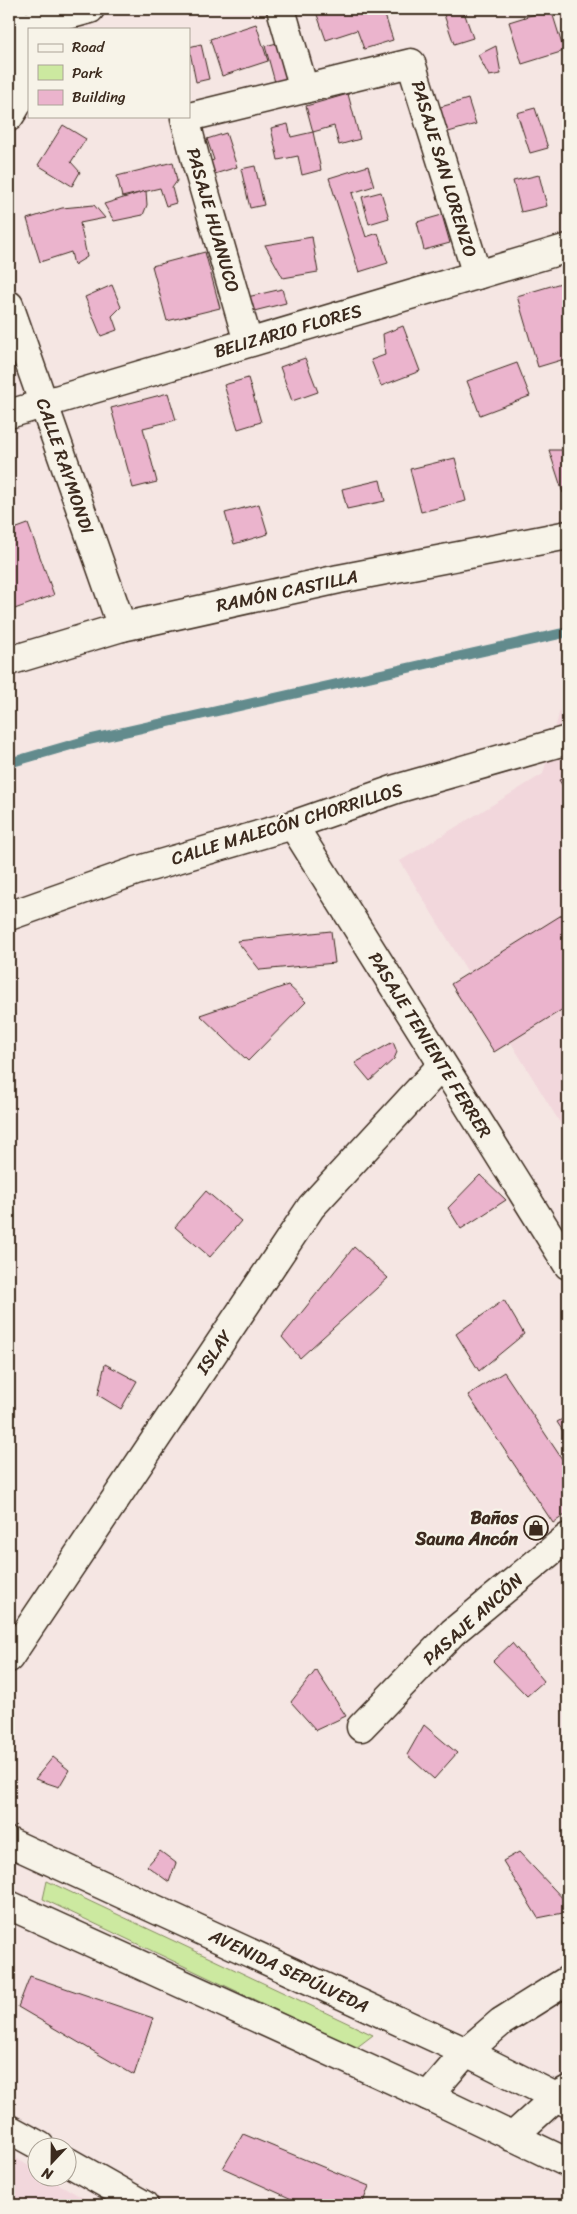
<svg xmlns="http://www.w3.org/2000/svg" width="577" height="2214" font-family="Sriracha,sans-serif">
<rect width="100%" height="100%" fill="#f5e6e3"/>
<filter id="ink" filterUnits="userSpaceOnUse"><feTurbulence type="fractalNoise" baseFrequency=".02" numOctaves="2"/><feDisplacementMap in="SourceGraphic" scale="10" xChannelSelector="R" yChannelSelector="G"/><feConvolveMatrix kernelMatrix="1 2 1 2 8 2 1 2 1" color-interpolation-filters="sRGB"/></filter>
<g filter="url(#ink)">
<!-- built -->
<g fill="#f2d7dc">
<path d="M568 680V1136L400 861 543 774Z"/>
<path d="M9 2154 37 2171 38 2176 47 2177 95 2205H9Z"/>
</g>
<!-- green -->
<path fill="#cce9a0" stroke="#848a5f" d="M47 1881 373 2035 356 2048 43 1899Z"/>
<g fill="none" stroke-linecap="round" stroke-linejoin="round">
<!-- stream -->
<path stroke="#628b8d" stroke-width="10" d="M9 763 88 740 568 632"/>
</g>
<!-- building -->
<g fill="#ebb4cd" stroke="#3b2a1e">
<path d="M315 9H383L393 40 364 49 357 30 326 40Z"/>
<path d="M442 9H463L473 38 454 44Z"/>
<path d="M551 9 564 51 522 64 509 22Z"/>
<path d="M256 24 268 61 222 76 210 39Z"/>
<path d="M277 43 288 83 276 86 265 46Z"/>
<path d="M201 44 209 79 196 82 189 47Z"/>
<path d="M496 46 501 74 489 76 478 55Z"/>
<path d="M348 94 360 139 339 145 334 126 313 132 306 106Z"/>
<path d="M468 99 476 124 445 133 437 108Z"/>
<path d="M535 108 548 148 530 153 517 113Z"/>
<path d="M288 124 291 137 313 132 321 170 302 175 298 156 278 160 271 128Z"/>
<path d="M63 125 86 139 71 162 80 172 72 186 38 165Z"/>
<path d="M226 133 237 167 202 178 198 166 214 160 207 139Z"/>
<path d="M173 162 177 181 172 188 176 203 166 206 160 188 122 197 117 176Z"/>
<path d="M255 166 264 205 250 208 241 169Z"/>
<path d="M368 166 374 186 352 193 366 237 378 233 388 263 359 272 329 178Z"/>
<path d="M539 175 547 206 521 212 513 181Z"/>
<path d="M146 191 147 205 143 215 114 221 104 204Z"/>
<path d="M381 192 389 218 369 224 362 197Z"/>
<path d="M94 205 105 218 80 223 87 257 74 265 71 252 40 262 27 219 62 208Z"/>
<path d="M442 215 450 243 424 250 417 222Z"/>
<path d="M312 237 318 272 283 278 265 245Z"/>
<path d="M205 252 220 308 167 321 152 266Z"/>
<path d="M561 283 568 309V358L538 367 517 296Z"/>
<path d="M112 285 121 307 112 316 117 330 101 336 85 297Z"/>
<path d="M282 289 286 303 250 312 243 298Z"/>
<path d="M403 326 420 371 381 386 371 360 385 355 383 334Z"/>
<path d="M305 358 318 392 292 401 280 367Z"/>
<path d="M517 363 530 396 480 415 467 381Z"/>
<path d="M248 378 261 422 238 429 224 385Z"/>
<path d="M168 393 176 420 143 428 157 482 133 488 111 408Z"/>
<path d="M549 450H568V491L563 493Z"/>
<path d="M455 458 466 501 421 512 410 469Z"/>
<path d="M380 480 385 501 347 509 342 489Z"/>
<path d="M259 504 268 534 234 544 225 513Z"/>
<path d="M28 524 54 595 9 611V531Z"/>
<path d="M568 777V794L559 780Z"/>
<path d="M568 911V1006L494 1052 451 984Z"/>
<path d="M331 931 335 963 260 970 237 941Z"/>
<path d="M288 985 306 1002 248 1061 200 1015Z"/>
<path d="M393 1042 397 1052 394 1059 370 1081 355 1063Z"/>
<path d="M480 1175 506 1200 461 1229 448 1208Z"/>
<path d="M206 1191 241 1221 210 1257 175 1227Z"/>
<path d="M354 1247 388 1278 300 1358 282 1337Z"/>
<path d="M504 1300 524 1334 479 1371 456 1334Z"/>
<path d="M105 1364 137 1381 121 1409 98 1395Z"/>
<path d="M504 1372 568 1468V1513L553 1523 468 1395Z"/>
<path d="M568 1416V1439L557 1422Z"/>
<path d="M512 1643 544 1681 527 1696 493 1661Z"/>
<path d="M316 1670 346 1716 316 1730 291 1702Z"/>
<path d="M424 1725 457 1753 434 1779 407 1755Z"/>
<path d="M53 1757 69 1770 59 1787 35 1779Z"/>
<path d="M160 1851 176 1863 169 1882 147 1866Z"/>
<path d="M519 1852 568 1904V1912L538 1918 503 1861Z"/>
<path d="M30 1976 153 2018 134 2075 18 2007Z"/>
<path d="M243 2134 369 2186 362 2205H305L223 2168Z"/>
</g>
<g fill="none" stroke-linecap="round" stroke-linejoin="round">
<!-- street casing -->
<g stroke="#3b2a1e" stroke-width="31">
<g id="street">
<path d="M281 9 304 89"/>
<path d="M20 28 90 9"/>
<path d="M9 117C13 111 18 104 21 96 31 66 25 36 9 9"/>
<path d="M9 305 122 627"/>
<path d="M248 342 197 165 185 118 411 63 477 275"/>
<path d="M9 414 568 248"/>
<path d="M9 661 122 627 339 579 568 535"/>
<path d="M293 825 568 1265"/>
<path d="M9 916 136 871 293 825 396 789 568 740"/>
<path d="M9 1658 311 1207 442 1065"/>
<path d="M361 1727 453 1632 568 1537"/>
<path d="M9 2129 40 2146"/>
<path d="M68 2162 144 2205"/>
</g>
</g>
<!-- secondary casing -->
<g stroke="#3b2a1e" stroke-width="31">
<g id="secondary">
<path d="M9 1842 466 2052 568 2103"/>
<path d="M9 1905 428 2096 568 2163"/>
<path d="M428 2096 466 2052 501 2022 568 1980"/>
<path d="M512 2137 556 2097 568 2090"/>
</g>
</g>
<!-- street -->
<use href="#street" stroke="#f7f3e8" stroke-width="28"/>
<!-- secondary -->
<use href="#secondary" stroke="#f7f3e8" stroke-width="28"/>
</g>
</g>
<!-- icons -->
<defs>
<g id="shop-ring" transform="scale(1.25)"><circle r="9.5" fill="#f7f3e8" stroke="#3b2a1e" stroke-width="1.5"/><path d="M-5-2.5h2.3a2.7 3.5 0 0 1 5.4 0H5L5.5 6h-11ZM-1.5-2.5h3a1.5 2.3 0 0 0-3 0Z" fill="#3b2a1e"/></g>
</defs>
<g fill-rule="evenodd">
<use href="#shop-ring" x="536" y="1528"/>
</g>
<g text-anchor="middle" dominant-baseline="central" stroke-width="4.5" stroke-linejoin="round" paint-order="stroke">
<!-- street labels -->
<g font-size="18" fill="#3b2a1e" stroke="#f7f3e8">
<text transform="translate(444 169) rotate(73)">PASAJE SAN LORENZO</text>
<text transform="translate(213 220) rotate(74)">PASAJE HUANUCO</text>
<text transform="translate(288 331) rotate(-16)">BELIZARIO FLORES</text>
<text transform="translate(65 466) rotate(71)">CALLE RAYMONDI</text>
<text transform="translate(287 591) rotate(-12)">RAMÓN CASTILLA</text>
<text transform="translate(287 824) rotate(-17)">CALLE MALECÓN CHORRILLOS</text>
<text transform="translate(430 1045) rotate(58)">PASAJE TENIENTE FERRER</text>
<text transform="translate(214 1352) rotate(-56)">ISLAY</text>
<text transform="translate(473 1619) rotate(-42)">PASAJE ANCÓN</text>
<text transform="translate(289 1971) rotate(25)">AVENIDA SEPÚLVEDA</text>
</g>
<!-- poi labels -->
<g font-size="18" font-weight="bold" fill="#3b2a1e" stroke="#f7f3e8" text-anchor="end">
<text x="518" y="1518">Baños<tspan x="518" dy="21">Sauna Ancón</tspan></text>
</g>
</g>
<!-- margin -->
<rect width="577" height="2214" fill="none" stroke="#f7f3e8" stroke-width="30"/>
<rect x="15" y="15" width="547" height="2184" fill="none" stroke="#3b2a1e" stroke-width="2" filter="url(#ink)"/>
<!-- legend -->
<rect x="28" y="28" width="162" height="90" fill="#f7f3e8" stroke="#aca397"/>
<rect x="38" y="44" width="25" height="8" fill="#f7f3e8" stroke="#aca397"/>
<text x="72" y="52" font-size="15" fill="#3b2a1e">Road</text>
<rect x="38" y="65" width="25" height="15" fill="#cce9a0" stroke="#aca397"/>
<text x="72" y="78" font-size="15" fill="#3b2a1e">Park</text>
<rect x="38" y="90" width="25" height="15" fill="#ebb4cd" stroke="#aca397"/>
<text x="72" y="102" font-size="15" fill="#3b2a1e">Building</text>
<!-- north arrow -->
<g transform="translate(52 2162) rotate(202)"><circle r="24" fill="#f7f3e8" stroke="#aca397"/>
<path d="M0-4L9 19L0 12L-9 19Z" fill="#3b2a1e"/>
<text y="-8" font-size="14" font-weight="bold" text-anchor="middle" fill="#3b2a1e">N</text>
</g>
</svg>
